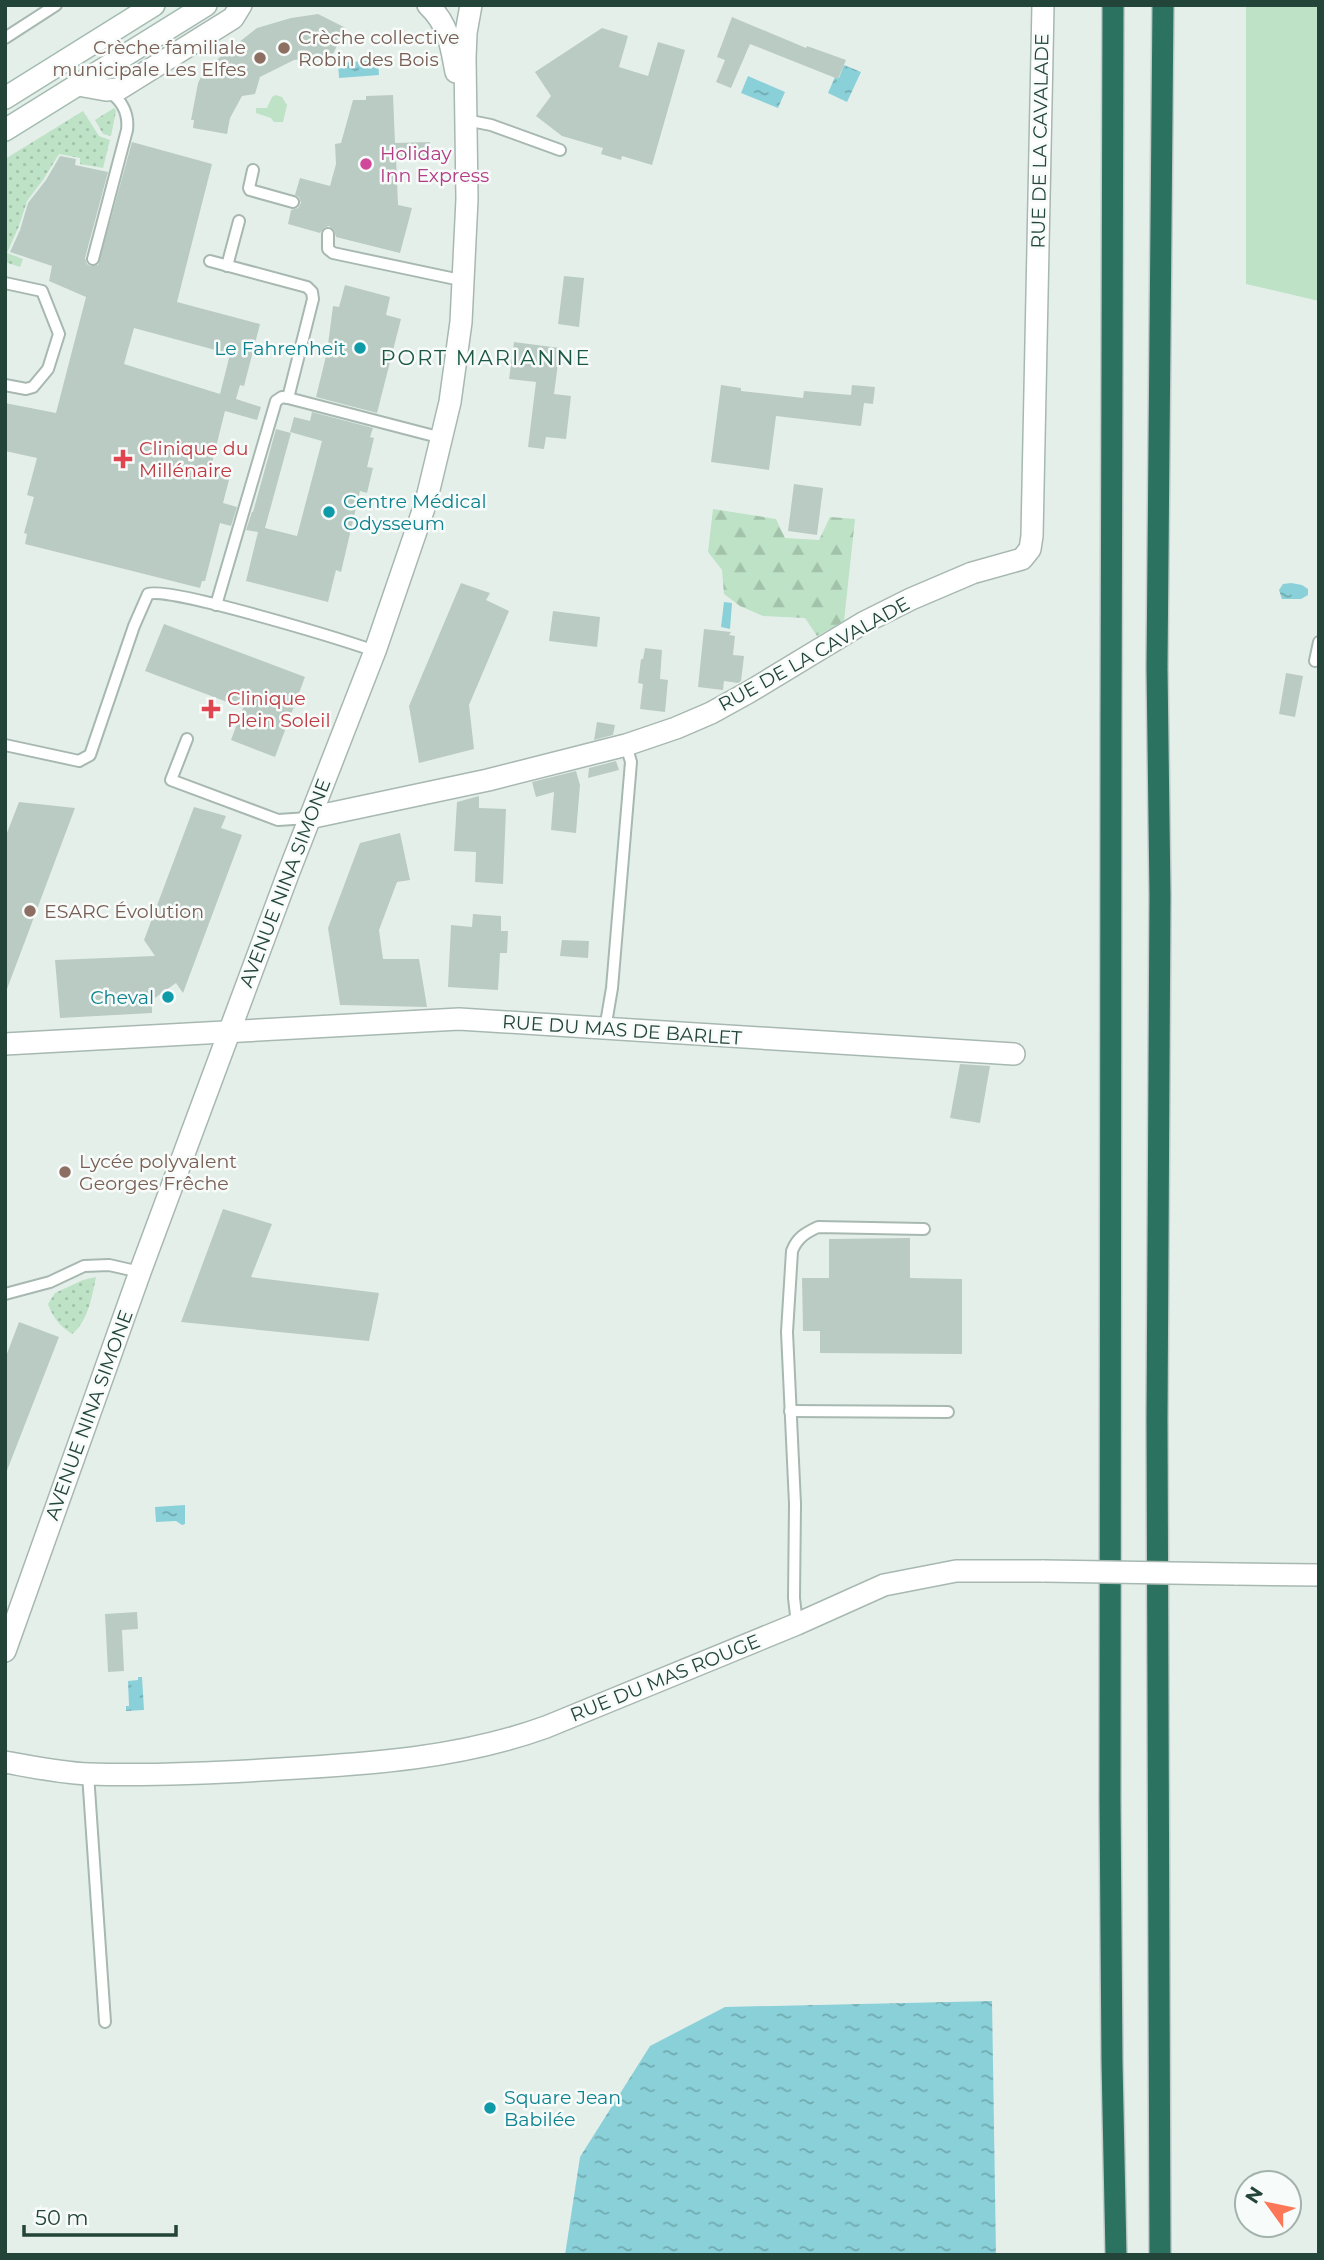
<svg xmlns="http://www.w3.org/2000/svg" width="1324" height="2260" font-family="Montserrat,sans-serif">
<defs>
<pattern id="grass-dots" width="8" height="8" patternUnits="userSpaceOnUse" patternTransform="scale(1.75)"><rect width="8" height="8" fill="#bde2c5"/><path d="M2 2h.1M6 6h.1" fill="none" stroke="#a2c3aa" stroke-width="1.8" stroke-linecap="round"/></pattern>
<pattern id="forest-firs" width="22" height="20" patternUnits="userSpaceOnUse" patternTransform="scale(1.75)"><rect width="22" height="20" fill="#bde2c5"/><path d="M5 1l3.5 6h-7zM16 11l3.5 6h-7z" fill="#a2c3aa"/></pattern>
<pattern id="water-ripples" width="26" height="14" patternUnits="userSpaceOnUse" patternTransform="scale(1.75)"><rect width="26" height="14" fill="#8ad0d8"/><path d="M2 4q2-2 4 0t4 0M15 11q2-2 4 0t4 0" fill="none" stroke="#70aab0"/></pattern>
</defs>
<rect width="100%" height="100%" fill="#e5efea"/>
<!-- grass -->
<g fill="url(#grass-dots)">
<path d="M114 108 116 111 111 136 103 134 95 120Z"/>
<path d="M83 111 99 136 110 140 103 168 80 164V158L59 154 43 180 27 201 19 226 7 253 23 259 20 267 5 262V159Z"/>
<path d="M96 1277C92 1296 88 1322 72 1334 60 1326 53 1318 48 1304L55 1293 83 1280Z"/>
</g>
<!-- forest -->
<path fill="url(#forest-firs)" d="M713 509 776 519 785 538 819 540 830 517 855 519 844 621 817 636 805 618 763 616 740 606 724 594 722 570 708 552Z"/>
<!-- green -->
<g fill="#bde2c5">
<path d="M1246 5H1319V301L1246 284Z"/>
<path d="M276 95 282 97 287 105 283 122H274L271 118 256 113V108H267L272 97Z"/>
</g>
<!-- water -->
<g fill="url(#water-ripples)">
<path d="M378 60 379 75 339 78 338 63Z"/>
<path d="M844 65 861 72 847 102 828 93 835 77 839 78Z"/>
<path d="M748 76 785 92 778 108 741 93Z"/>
<path d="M1291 583 1302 585 1308 589V595L1301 599H1282L1279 590 1283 584Z"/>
<path d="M724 602 732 603 730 629 721 627Z"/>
<path d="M185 1505V1524L182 1525 176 1521 156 1522 155 1507Z"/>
<path d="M138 1677H142L144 1710 126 1711V1706H129L128 1681 138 1680Z"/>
<path d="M992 2001 996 2255H565L580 2157 650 2046 725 2007Z"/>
</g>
<!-- building -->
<g fill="#bacbc3" fill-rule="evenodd">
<path d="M318 14 346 28 332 56 294 60 260 77 255 94 242 96 230 118 227 134 193 128 194 120H191L198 83 205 69 257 28 291 18Z"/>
<path d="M732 17 806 48 807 46 846 60 838 79 750 44 731 88 716 82 725 60 717 57Z"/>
<path d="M602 28 628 36 619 67 648 76 658 42 685 50 652 165 622 156 621 160 601 154 603 148 562 136 536 116 551 96 535 72Z"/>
<path d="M393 95 395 143 430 142V156L396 158 398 205 412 208 400 253 336 237 334 230 329 226 324 228 320 233 288 224 291 210 298 208 301 203 299 197 295 195 300 178 330 186 336 164 335 144 341 143 353 100H366V96Z"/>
<path d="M132 142 212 164 177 302 260 324 244 386 240 385 236 399 261 407 257 420 225 411 211 467 231 472 223 503 237 507 231 526 220 523 205 581H202L200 588 25 544 27 534 24 533 34 497 27 495 37 458 5 451V403L56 413 86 297 49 281 52 266 10 252 20 230 28 203 46 180 60 156 76 159 75 165 108 172 85 258 87 264 90 266 98 265ZM134 328 230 354 220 394 124 364Z"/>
<path d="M564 276 584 278 579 327 558 324Z"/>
<path d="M345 285 390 297 386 315 401 319 377 413 316 397 327 352 333 306 339 307Z"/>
<path d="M514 342 560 348 554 394 571 396 566 439 546 437 544 449 528 447 536 382 509 379Z"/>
<path d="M721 385 741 388V391L803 398 804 391 851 395 852 385 875 387 873 404 864 403 861 426 776 416 769 470 711 462Z"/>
<path d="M312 412 373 428 370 437 374 438 367 467 373 468 367 493 360 491 341 572 336 570 328 602 246 581 258 532 246 530 252 512H253L276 429 291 433 265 528 297 536 322 441 290 432 294 417 310 421Z"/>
<path d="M794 484 823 488 817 535 788 531Z"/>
<path d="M461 583 490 593 486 600 509 611 469 705 474 749 419 763 409 706Z"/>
<path d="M553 611 600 617 597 647 549 641Z"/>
<path d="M164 624 305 677 275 757 231 740 243 708 145 671Z"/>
<path d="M704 629 731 632 729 635 735 636 733 655 744 656 741 681 738 683 724 681 723 690 698 687Z"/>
<path d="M645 648 662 650 660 679 668 680 665 712 640 709 643 684 638 683 641 659H643Z"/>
<path d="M1286 673 1303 676 1295 717 1279 714Z"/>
<path d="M597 722 615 725 613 735 594 740Z"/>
<path d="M616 761 619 770 588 778 589 768Z"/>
<path d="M576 771 580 785 576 833 551 830 554 792 536 797 532 782Z"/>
<path d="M479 796V808L506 809 503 884 475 882 476 852 454 851 457 802Z"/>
<path d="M19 802 75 808 7 989 5 838Z"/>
<path d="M194 807 226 816 221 828 242 835 183 993 176 983 152 1000V1013L60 1018 55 960 155 956 144 940Z"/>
<path d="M400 833 410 880 397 882 379 930 383 959H419L427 1007 340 1005 328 928 360 843Z"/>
<path d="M473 914 501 916V931H508L507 953H500L498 990 448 987 451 925 472 927Z"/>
<path d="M562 940 589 941 588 958 560 956Z"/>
<path d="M960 1064 990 1066 980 1123 950 1118Z"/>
<path d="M223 1209 272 1224 251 1277 379 1293 369 1341 181 1322Z"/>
<path d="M910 1238V1278L962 1279V1354L820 1353V1331H803L802 1278H829V1239Z"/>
<path d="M19 1322 59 1337 6 1473 5 1359Z"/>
<path d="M137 1612 138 1629 122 1630 124 1671 108 1672 105 1614Z"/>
</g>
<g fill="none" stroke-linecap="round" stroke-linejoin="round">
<!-- service casing -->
<g stroke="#a7b8b1" stroke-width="14">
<g id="service">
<path d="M5 38 56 5"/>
<path d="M466 120 491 125 560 150"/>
<path d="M253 170 249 188 250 190 293 202"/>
<path d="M328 234V249L333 253 465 281"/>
<path d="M93 259 127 130C129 114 122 100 108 91"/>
<path d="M210 261 307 287 312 292 313 299 288 398"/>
<path d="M227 266 239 221"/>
<path d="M5 283 42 291 59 334 48 369 33 387 26 389 5 385"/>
<path d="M216 605 276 401 282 397 288 398 442 438"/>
<path d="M1315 661 1319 642"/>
<path d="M187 739 171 780 278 820 309 818"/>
<path d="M5 745 79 761 90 755 134 626 148 594C169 586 343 640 375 651"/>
<path d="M605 1029 612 988 631 762 626 745"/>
<path d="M5 1294 50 1282 84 1266 109 1265 140 1272"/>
<path d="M790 1411 948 1412"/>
<path d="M797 1624 794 1598 795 1504 787 1332 792 1251C797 1238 805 1233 818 1227L924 1229"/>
<path d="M88 1774 105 2022"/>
</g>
</g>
<!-- minor casing -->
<g stroke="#a7b8b1" stroke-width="24">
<g id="minor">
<path d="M78 85 106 90 119 89 233 18 241 5"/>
<path d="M309 818 488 780 626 745 676 728 711 713 749 692 863 623 911 599 972 573 1022 559 1030 549 1032 536 1043 5"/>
<path d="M5 1044 459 1019 1014 1054"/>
</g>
</g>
<!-- tertiary casing -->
<g stroke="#a7b8b1" stroke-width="24">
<g id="tertiary">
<path d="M428 5C449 25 451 46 456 72"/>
<path d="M1235 1574 1319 1575"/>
<path d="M5 1651 140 1272 288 874 375 651 426 502 450 402 461 322 467 199 465 58 466 33 471 5"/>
<path d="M5 1762C33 1767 61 1773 89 1774 153 1776 217 1773 280 1769 370 1764 460 1758 546 1727L797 1624 884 1585 956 1571H1044"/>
</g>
</g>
<!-- secondary casing -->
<g stroke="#a3bcb2" stroke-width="24">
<g id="secondary">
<path d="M5 98 154 5"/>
<path d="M5 130 206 5"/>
</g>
</g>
<!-- motorway casing -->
<g stroke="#c1cbc8" stroke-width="24">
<g id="motorway">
<path d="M1113 5 1111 726 1110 1800 1112 2062 1116 2255"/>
<path d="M1160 2255 1157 1419 1160 895 1157 667 1163 5"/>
</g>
</g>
<!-- service -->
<use href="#service" stroke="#fff" stroke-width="10"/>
<!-- minor -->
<use href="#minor" stroke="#fff" stroke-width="21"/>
<!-- tertiary -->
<use href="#tertiary" stroke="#fff" stroke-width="21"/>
<!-- secondary -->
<use href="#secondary" stroke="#fff" stroke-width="21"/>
<!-- motorway -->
<use href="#motorway" stroke="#2b7260" stroke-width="21"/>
<!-- tertiary-bridge casing -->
<g stroke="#a7b8b1" stroke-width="24" stroke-linecap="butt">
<path id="tertiary-bridge" d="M1044 1571 1235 1574"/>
</g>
<!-- tertiary-bridge -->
<use href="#tertiary-bridge" stroke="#fff" stroke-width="21"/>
</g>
<!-- markers -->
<g fill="#8d6e63" stroke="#f7fbf9" stroke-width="2.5">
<circle cx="284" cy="48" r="7"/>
<circle cx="260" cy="58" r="7"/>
<circle cx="30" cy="911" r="7"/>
<circle cx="65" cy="1172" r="7"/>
</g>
<circle fill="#d1479c" stroke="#f7fbf9" stroke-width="2.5" cx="366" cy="164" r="7"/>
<g fill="#0f9aa8" stroke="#f7fbf9" stroke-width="2.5">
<circle cx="360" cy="348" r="7"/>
<circle cx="329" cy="512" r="7"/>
<circle cx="168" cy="997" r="7"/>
<circle cx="490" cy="2108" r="7"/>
</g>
<g fill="#e0444e" stroke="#f7fbf9" stroke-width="2.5">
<path d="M119.5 448.5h7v7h7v7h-7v7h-7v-7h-7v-7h7z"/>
<path d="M207.5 698.5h7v7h7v7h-7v7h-7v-7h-7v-7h7z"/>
</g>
<g text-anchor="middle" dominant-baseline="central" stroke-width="5" stroke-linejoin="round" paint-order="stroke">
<!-- education labels -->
<g font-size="19" fill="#785e54" stroke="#f7fbf9" text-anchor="start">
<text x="298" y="37">Crèche collective<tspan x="298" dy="22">Robin des Bois</tspan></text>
<text x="246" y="47" text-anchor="end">Crèche familiale<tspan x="246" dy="22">municipale Les Elfes</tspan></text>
<text x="44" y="911">ESARC Évolution</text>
<text x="79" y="1161">Lycée polyvalent<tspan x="79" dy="22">Georges Frêche</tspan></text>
</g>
<!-- street labels -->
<g font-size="19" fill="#224439" stroke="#f7fbf9">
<text transform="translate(1040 141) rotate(-89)">RUE DE LA CAVALADE</text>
<text transform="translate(814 654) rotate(-29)">RUE DE LA CAVALADE</text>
<text transform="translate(285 883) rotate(-69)">AVENUE NINA SIMONE</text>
<text transform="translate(622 1030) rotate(4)">RUE DU MAS DE BARLET</text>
<text transform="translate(89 1415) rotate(-70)">AVENUE NINA SIMONE</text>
<text transform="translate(665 1678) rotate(-22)">RUE DU MAS ROUGE</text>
</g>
<!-- hotel labels -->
<g font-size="19" fill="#b23c85" stroke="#f7fbf9" text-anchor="start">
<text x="380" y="153">Holiday<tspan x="380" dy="22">Inn Express</tspan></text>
</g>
<!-- culture labels -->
<g font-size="19" fill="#0d838f" stroke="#f7fbf9" text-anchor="end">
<text x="346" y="348">Le Fahrenheit</text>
<text x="343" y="501" text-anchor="start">Centre Médical<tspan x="343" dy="22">Odysseum</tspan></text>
<text x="154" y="997">Cheval</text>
<text x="504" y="2097" text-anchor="start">Square Jean<tspan x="504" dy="22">Babilée</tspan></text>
</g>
<!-- health labels -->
<g font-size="19" fill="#be3a42" stroke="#f7fbf9" text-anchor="start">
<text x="139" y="448">Clinique du<tspan x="139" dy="22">Millénaire</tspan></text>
<text x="227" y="698">Clinique<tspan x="227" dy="22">Plein Soleil</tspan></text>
</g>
<!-- neighbourhood labels -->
<g font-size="21" letter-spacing="2" fill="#1c5846" stroke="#f7fbf9">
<text x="486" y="357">PORT MARIANNE</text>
</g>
</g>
<!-- border -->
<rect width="1324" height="2260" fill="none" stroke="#224439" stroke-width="14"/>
<!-- north arrow -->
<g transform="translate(1268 2204) rotate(303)"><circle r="33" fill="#f7fbf9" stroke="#a2b2ac" stroke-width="2"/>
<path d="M0-5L12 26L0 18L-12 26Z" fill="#fc7757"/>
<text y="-10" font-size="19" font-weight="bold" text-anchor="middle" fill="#224439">N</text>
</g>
<!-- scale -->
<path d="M24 2225v10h152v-10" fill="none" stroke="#224439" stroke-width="3.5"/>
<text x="35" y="2225" font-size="21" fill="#224439" stroke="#f7fbf9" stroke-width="5" paint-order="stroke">50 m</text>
</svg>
